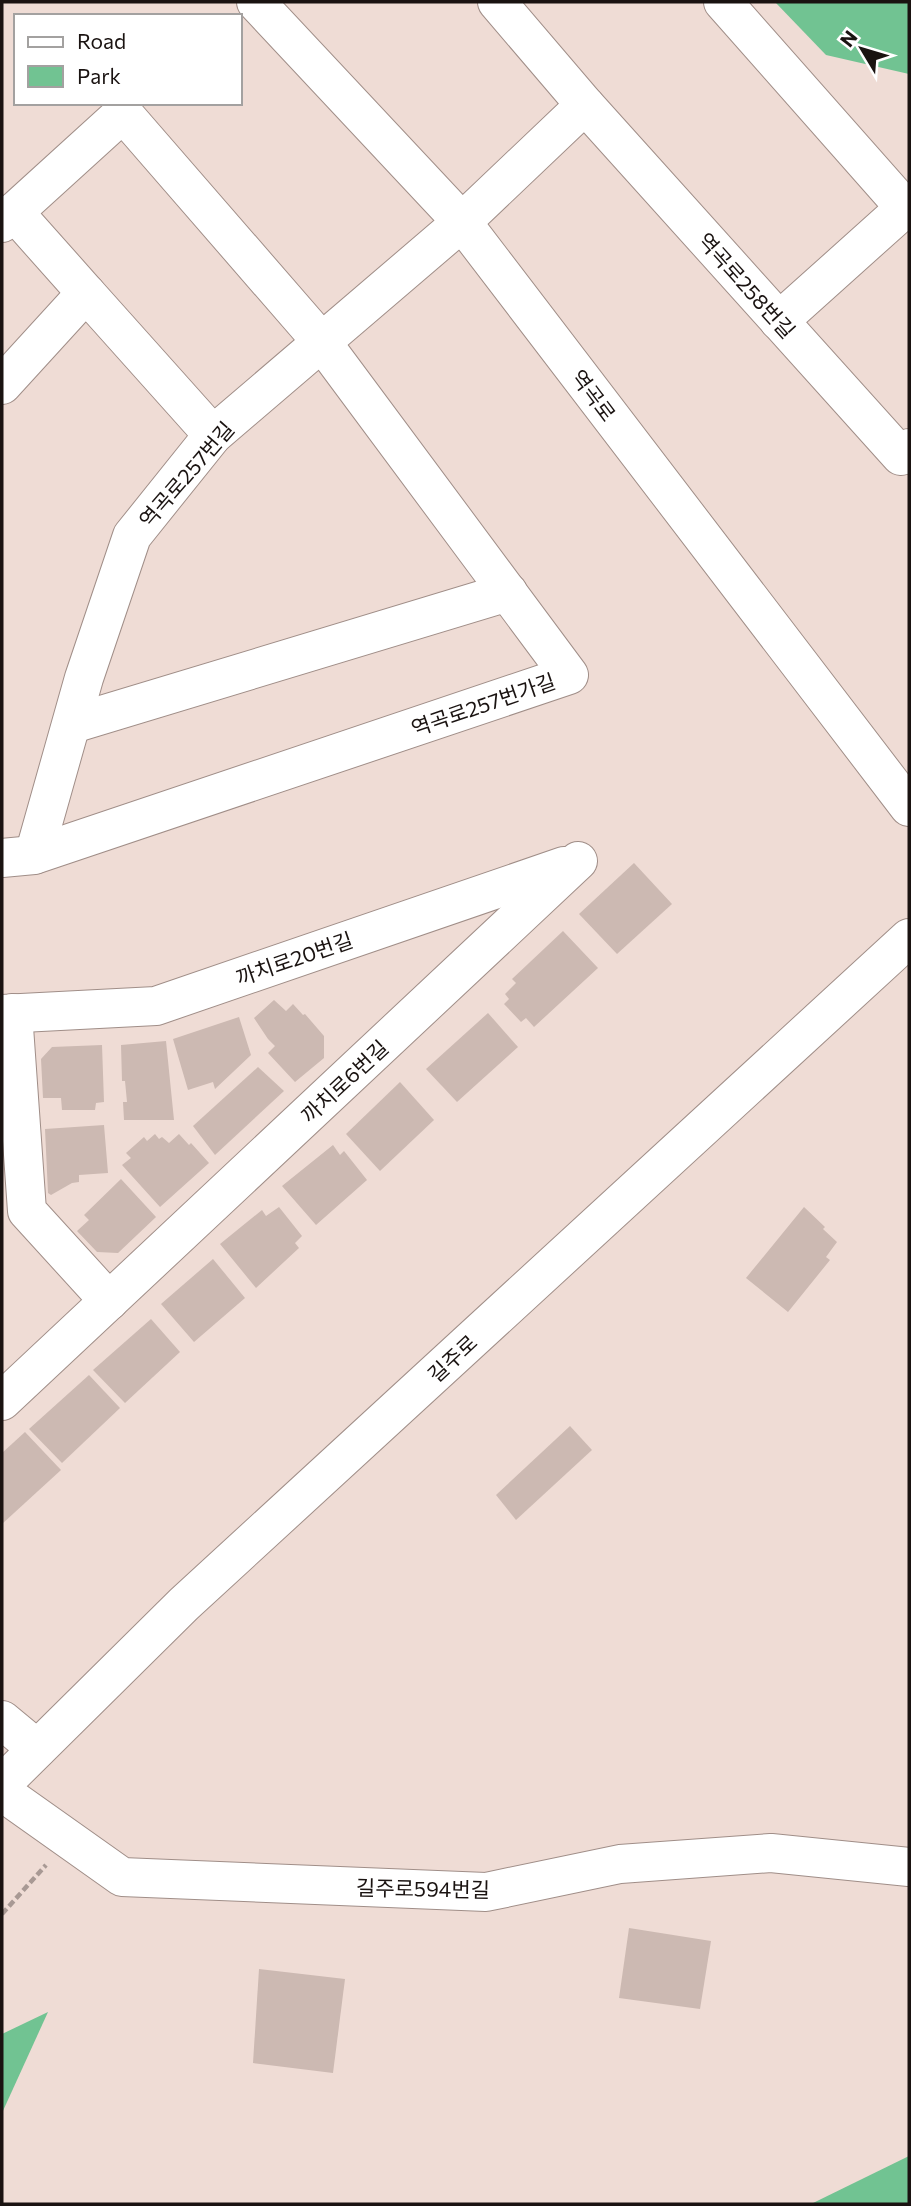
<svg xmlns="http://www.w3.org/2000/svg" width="911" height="2206" font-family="Commissioner,'Noto Sans KR',sans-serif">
<rect width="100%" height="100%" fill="#efdcd5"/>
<!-- green -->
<g fill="#71c392">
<path d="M775 2H909V74L826 55Z"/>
<path d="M48 2012 2 2113V2034Z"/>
<path d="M909 2156V2204H811Z"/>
</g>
<!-- building -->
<g fill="#ccb9b2">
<path d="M634 863 672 904 617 954 579 914Z"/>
<path d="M563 931 598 968 534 1027 526 1018 521 1022 504 1004 509 999 505 994 516 983 512 979Z"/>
<path d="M274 1000 286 1011 293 1004 303 1015 305 1014 324 1036V1058L295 1082 268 1053 275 1046 268 1039 254 1018Z"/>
<path d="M488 1013 518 1047 457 1102 426 1069Z"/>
<path d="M239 1017 251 1055 215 1089 213 1082 188 1090 173 1039Z"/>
<path d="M166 1041 174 1120H124L123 1102H127L125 1081H122L121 1045Z"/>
<path d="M102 1045 104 1102 96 1103 95 1110H62L61 1098H43L41 1059 52 1047Z"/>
<path d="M258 1067 284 1091 215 1155 193 1126Z"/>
<path d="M400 1082 434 1120 380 1171 346 1134Z"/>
<path d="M104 1125 108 1173 79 1175V1182L72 1183 51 1195 48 1193 45 1129Z"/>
<path d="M155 1134 159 1139 162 1137 169 1143 179 1134 189 1145 191 1143 209 1163 160 1207 122 1165 131 1158 126 1153 144 1137 147 1141Z"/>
<path d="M333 1145 340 1155 344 1151 367 1180 316 1225 282 1186Z"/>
<path d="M121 1179 156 1217 118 1253 97 1252 77 1231 89 1220 84 1215Z"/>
<path d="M279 1207 302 1236 295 1243 299 1248 256 1288 220 1244 262 1210 266 1216Z"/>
<path d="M804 1207 825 1227 823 1229 837 1242 826 1257 830 1260 788 1312 746 1278Z"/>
<path d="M213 1259 245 1298 194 1342 161 1304Z"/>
<path d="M151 1319 180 1352 125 1403 93 1370Z"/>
<path d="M89 1375 120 1408 62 1463 29 1429Z"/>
<path d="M570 1426 592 1450 516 1520 496 1495Z"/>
<path d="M25 1432 61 1470 2 1524V1453Z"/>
<path d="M629 1928 711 1941 700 2009 619 1998Z"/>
<path d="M259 1969 345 1979 333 2073 253 2063Z"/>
</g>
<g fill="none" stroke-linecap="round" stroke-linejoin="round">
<!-- minor casing -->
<g stroke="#a08e88" stroke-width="40">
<g id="minor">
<path d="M256 2 462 222 909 807"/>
<path d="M497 2 585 105 901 456 909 448"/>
<path d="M723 2 905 208 909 205"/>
<path d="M14 212 86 293"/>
<path d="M2 223 123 113 321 341 569 675 34 855 2 858"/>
<path d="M779 321 905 208"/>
<path d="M2 385 86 293 213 435"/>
<path d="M72 724 508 592"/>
<path d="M34 855 84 678 132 536 213 435 462 222 585 105"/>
<path d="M13 1013 27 1211 109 1301"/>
<path d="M2 1014 156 1006 564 866"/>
<path d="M2 1401 578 861"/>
<path d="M2 1720 37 1749"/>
<path d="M2 1784 184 1604 909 938"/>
<path d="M2 1792 122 1877 486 1892 620 1864 771 1853 909 1867"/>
</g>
</g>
<!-- path -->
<path stroke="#a89994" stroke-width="4.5" stroke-dasharray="7 3.5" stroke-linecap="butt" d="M2 1914 46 1865"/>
<!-- minor -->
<use href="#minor" stroke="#fff" stroke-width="38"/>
</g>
<g text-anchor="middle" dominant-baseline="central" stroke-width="7" stroke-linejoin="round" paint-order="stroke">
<!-- street labels -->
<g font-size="21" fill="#1a1311" stroke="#fff">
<text transform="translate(747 285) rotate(48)">역곡로258번길</text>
<text transform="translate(594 395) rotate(53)">역곡로</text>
<text transform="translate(186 474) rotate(-49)">역곡로257번길</text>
<text transform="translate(483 704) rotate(-19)">역곡로257번가길</text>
<text transform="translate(294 958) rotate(-19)">까치로20번길</text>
<text transform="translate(344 1081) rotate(-43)">까치로6번길</text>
<text transform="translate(452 1358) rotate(-43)">길주로</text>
<text transform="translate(423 1888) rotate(1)">길주로594번길</text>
</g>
</g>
<!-- border -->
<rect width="911" height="2206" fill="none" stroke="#1a1311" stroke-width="7"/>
<!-- legend -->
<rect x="14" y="14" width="228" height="91" fill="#ffffff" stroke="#a3a1a0" stroke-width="2"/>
<rect x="28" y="37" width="35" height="10" fill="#ffffff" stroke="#a3a1a0" stroke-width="2"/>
<text x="77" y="49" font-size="21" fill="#1a1311">Road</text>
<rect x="28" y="66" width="35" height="21" fill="#71c392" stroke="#a3a1a0" stroke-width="2"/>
<text x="77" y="84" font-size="21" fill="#1a1311">Park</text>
<!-- north arrow -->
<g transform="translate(862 49) rotate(308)" stroke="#ffffff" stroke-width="5" paint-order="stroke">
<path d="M0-5L12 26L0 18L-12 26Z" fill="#1a1311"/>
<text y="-10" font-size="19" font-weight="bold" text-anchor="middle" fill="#1a1311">N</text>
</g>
</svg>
